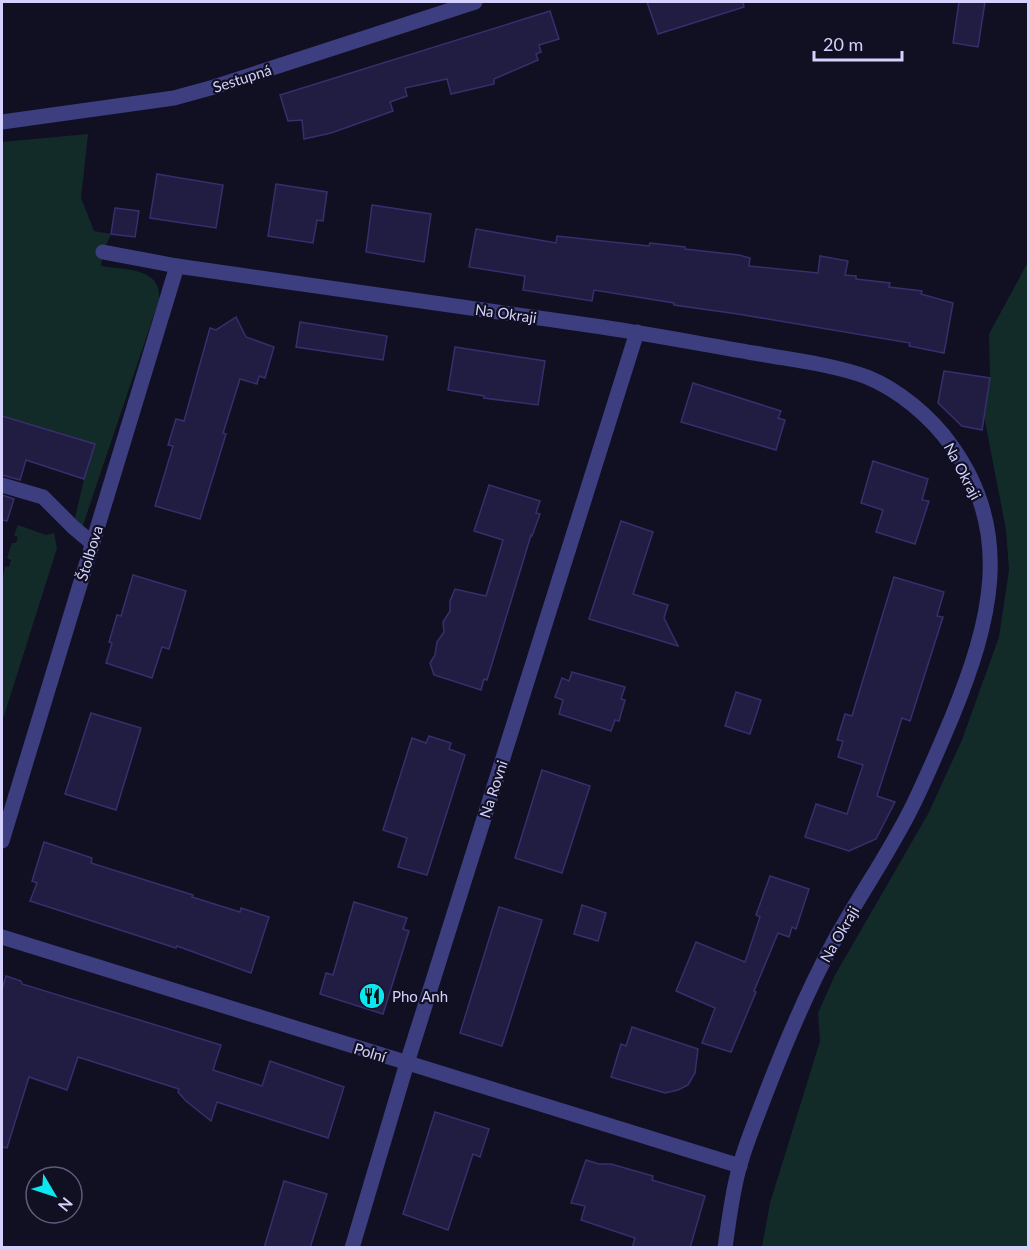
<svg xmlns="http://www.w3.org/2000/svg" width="1030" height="1249" font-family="Lato,sans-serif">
<rect width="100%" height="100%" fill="#110f22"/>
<!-- green -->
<g fill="#122b29">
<path d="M88 134 81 198 94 231 111 234 103 252 101 266C125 270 162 267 159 300L83 525 73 527 84 479 94 444 2 416V142Z"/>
<path d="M1028 262V1247H762L770 1203 820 1041 818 1013 835 975 928 814 962 740 999 637 1009 570 1006 530 984 416 990 378 989 334Z"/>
<path d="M18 525 46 535 54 533 57 548 2 722V591L3 584 2 583 5 566 9 567 11 560 7 558 12 543H16L18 537 14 535Z"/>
</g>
<!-- building -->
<g fill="#211c42" stroke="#372f6d" stroke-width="1.5">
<path d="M647 2H743L744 7 658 34Z"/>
<path d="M959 2H985L978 47 953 43Z"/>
<path d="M550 11 559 39 539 45 541 52 536 54 538 60 494 79V84L451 94 447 79 405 88 407 96 390 102 393 111 331 133 304 139 302 120 288 121 280 95Z"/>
<path d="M157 174 223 185 216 228 150 218Z"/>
<path d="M276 184 327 192 323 221 317 220 313 243 268 236Z"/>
<path d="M372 205 431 214 424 262 366 252Z"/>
<path d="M115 208 139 211 135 237 111 234Z"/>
<path d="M476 229 556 243 557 236 649 246 650 243 685 247V249L739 255 750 258 749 266 818 273 820 256 848 261 845 275 856 276V279L890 283 889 287 922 291 921 294 953 303 944 353 909 346 910 343 738 314 674 305V303L594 290 592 301 523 290 525 276 469 267Z"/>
<path d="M236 317 246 337 274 347 265 378 259 376 257 384 240 379 223 433 226 434 200 519 155 506 173 446 168 445 176 419 184 421 210 328 216 330Z"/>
<path d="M300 322 387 336 383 360 296 347Z"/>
<path d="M455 347 545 361 538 405 484 398V396L448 390Z"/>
<path d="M944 371 990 378 982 430 962 426 938 403Z"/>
<path d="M693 383 781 411 778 418 785 420 776 450 681 422Z"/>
<path d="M2 416 95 444 84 479 26 460 20 480 2 475Z"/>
<path d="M873 461 928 479 922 500 929 501 915 544 876 532 883 510 861 503Z"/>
<path d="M489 485 540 501 536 513 540 514 532 536 531 535 487 680 484 679 481 690 434 675 430 663 435 655 437 642 444 632 443 622 450 611V601L455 589 486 596 503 540 474 531Z"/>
<path d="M2 495 14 499 7 521 2 520Z"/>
<path d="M621 521 653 532 633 594 668 605 664 618 678 646 589 619Z"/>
<path d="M133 575 186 591 169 649 162 647 152 678 106 663 112 643 109 642 117 615 121 616Z"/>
<path d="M894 577 944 592 937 616 943 617 910 721 902 718 877 796 895 802 876 839 849 851 805 837 816 804 847 814 863 765 838 757 843 741 837 740 845 714 852 716Z"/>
<path d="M572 672 625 687 621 699 625 700 619 721 615 720 611 731 559 714 563 700 555 697 562 678 569 681Z"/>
<path d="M736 692 761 700 750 734 725 726Z"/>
<path d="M91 713 141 728 116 810 65 794Z"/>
<path d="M429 736 451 743 449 749 465 755 427 875 398 867 407 838 383 830 412 738 426 743Z"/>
<path d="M542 770 590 786 562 873 515 858Z"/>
<path d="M44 842 92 858 91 863 193 895 192 897 240 912 241 908 269 917 251 973 177 946 176 948 30 901 37 883 32 881Z"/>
<path d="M770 876 809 889 796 929 792 927 789 937 778 933 754 991 756 992 731 1052 702 1043 715 1008 676 991 696 942 745 962 760 917 756 915Z"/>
<path d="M354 902 407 918 403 929 409 931 383 1014 320 994 326 973 333 975Z"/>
<path d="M582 905 606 913 598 941 574 934Z"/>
<path d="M499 907 542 920 502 1046 460 1033Z"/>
<path d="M6 976 21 981 22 984 221 1045 213 1070 262 1086 270 1061 344 1087 328 1138 217 1102 211 1121 186 1101 178 1092 179 1089 78 1057 67 1090 29 1077 7 1148 2 1147V990Z"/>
<path d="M632 1027 698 1049 695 1073 688 1085 678 1090 665 1093 611 1077 621 1044 626 1046Z"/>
<path d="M435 1112 489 1129 480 1157 473 1154 448 1230 403 1214Z"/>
<path d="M586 1160 599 1164H611L653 1176 652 1180 705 1196 690 1248H632L635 1238 581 1220 585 1206 571 1203Z"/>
<path d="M284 1181 327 1194 310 1248H264Z"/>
</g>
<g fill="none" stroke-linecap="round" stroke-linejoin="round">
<!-- lane -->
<path stroke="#3c3e7f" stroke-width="15" d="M2 485 43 497 73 527 92 543"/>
<!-- street -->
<g stroke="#3c3e7f" stroke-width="15">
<path d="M2 122 174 98 214 87 475 2"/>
<path d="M103 252 177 266C318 287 460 307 602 327 655 335 707 345 760 354 793 360 835 365 867 377 899 390 931 417 951 445 1015 533 990 624 952 717 939 748 926 779 911 809 887 857 856 900 831 947 806 994 785 1044 766 1093 757 1117 747 1140 740 1165 732 1192 729 1220 725 1248"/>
<path d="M2 841 177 266"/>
<path d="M2 937 740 1166"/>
<path d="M352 1248 407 1063 637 332"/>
</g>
</g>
<!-- icons -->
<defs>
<g id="restaurant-disc" transform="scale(1.35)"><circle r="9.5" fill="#0ce6ef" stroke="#110f22"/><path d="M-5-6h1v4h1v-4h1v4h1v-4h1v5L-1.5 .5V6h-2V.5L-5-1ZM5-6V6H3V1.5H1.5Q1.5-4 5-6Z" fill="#111"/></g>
</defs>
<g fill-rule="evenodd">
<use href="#restaurant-disc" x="372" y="996"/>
</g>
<g text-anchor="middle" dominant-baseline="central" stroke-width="4.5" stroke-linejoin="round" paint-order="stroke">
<!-- street labels -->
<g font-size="15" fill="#d4d2fd" stroke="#110f22">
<text transform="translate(242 78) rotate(-18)">Sestupná</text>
<text transform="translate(506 313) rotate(8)">Na Okraji</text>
<text transform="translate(963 471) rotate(62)">Na Okraji</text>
<text transform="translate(89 553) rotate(-73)">Štolbova</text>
<text transform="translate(493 789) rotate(-72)">Na Rovni</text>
<text transform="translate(839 934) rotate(-60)">Na Okraji</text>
<text transform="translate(370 1052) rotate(17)">Polní</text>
</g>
<!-- poi labels -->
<g font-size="15" fill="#d4d2fd" stroke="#110f22" text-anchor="start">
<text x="392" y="996">Pho Anh</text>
</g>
</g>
<!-- border -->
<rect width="1030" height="1249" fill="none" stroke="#d4d2fd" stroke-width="6"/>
<!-- north arrow -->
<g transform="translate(54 1195) rotate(129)"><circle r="28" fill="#110f22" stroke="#5f5d7a" stroke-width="1.5"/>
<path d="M0-4.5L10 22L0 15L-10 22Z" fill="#0ce6ef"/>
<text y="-9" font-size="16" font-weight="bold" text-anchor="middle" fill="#d4d2fd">N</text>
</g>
<!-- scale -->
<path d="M814 51v9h88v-9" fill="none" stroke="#d4d2fd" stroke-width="3"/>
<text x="823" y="51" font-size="18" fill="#d4d2fd" stroke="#110f22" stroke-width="4.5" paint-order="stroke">20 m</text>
</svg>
